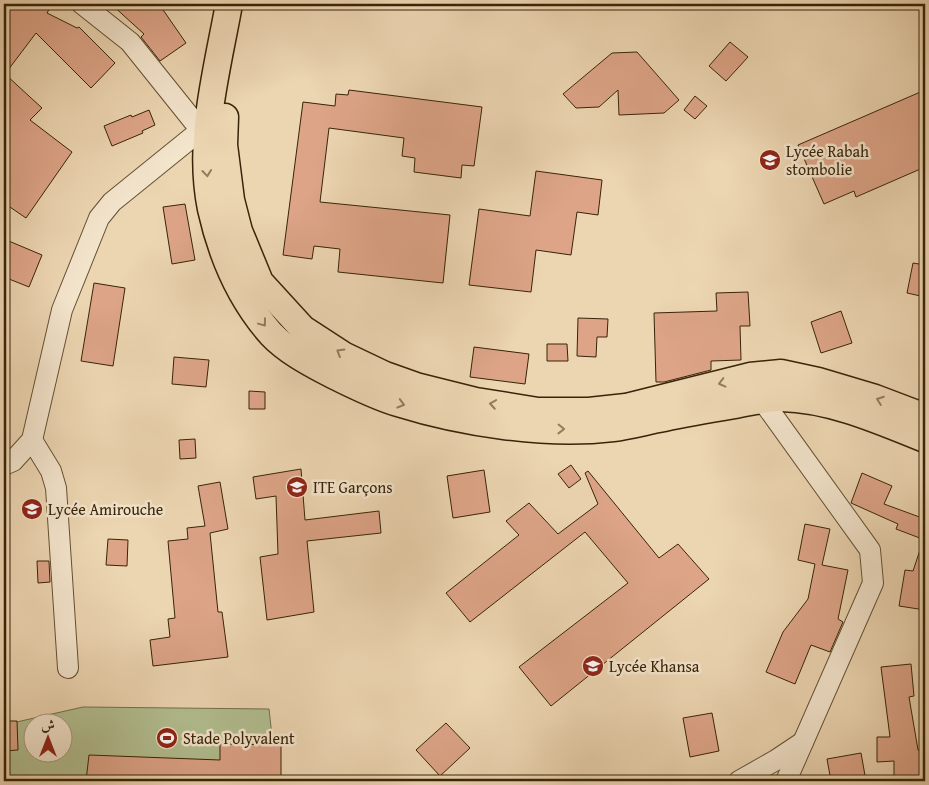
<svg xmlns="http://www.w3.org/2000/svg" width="929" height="785" font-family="'Gentium Book Plus',Amiri,serif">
<rect width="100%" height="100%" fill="#ecd5b1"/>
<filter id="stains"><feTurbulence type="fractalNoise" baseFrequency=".004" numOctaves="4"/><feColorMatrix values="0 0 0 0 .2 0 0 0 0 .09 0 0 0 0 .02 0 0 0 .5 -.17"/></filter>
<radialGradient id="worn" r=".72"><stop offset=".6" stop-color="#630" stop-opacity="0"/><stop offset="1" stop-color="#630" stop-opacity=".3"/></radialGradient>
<!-- green -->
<path fill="#b2be90" stroke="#75714c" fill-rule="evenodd" d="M83 707 269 709 277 781H4V723H12ZM32 722H62V752H32Z"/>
<!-- building -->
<g fill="#dda487" stroke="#382408">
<path d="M9 4H52L47 13 77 28 79 27 115 63 91 88 36 33 5 74 42 108 30 120 72 152 26 218 4 203V13Z"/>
<path d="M111 4H159L186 43 160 61 141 37 144 34Z"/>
<path d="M730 42 748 57 726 81 709 66Z"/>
<path d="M637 52 679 100 664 113 619 115 618 90 599 107 576 108 563 94 612 53Z"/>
<path d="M349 90 482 107 474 166 462 165 461 178 414 172 415 158 402 156 404 138 329 128 320 202 450 215 443 283 338 272 340 249 314 246 312 259 283 255 303 102 335 106 336 94 348 95Z"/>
<path d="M925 90V167L856 197 854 191 824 204 798 145Z"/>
<path d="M695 96 707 106 695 119 684 110Z"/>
<path d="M149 110 155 125 142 131 143 133 112 146 104 126 131 115 132 117Z"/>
<path d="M536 171 602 180 598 215 577 212 571 255 536 250 531 292 469 285 479 209 530 216Z"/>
<path d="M185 204 195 260 172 264 163 207Z"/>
<path d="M4 239 42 255 29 287 4 277Z"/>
<path d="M913 263 925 265V297L907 293Z"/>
<path d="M94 283 125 288 113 366 81 361Z"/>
<path d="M748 292 750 326H740L741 360 711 361V370L664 382H656L654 313 717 311 716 293Z"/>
<path d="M841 311 852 343 821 353 811 322Z"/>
<path d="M578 318 608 319 607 337H597L596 357 577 356Z"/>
<path d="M547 344H567L568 361H547Z"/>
<path d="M474 347 529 354 525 384 470 377Z"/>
<path d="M174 357 209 360 206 387 172 384Z"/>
<path d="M249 391 265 392V409H249Z"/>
<path d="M195 439 196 458 180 459 179 440Z"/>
<path d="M571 465 581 479 569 488 558 474Z"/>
<path d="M301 469 305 520 379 511 381 533 307 541 314 612 267 620 260 557 278 554 276 496 256 499 253 477Z"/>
<path d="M484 470 490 512 453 518 447 476Z"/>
<path d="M588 471 659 558 678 544 709 579 551 706 519 667 628 583 585 532 470 622 446 593 519 535 506 521 529 503 558 534 598 504 585 473Z"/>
<path d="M862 473 892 486 884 504 925 519V540L896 529 898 524 851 503Z"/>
<path d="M220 482 228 529 210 533 218 612H222L228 657 153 666 150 640 170 637 168 619 175 618 168 541 188 539 187 528 205 526 198 486Z"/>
<path d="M805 524 830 529 822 565 848 570 838 619 843 622 830 652 811 645 795 684 766 672 783 632 808 599 815 564 798 560Z"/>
<path d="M108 539 128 540 127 566 106 565Z"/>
<path d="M923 541 925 542V610L899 606 905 570 913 571Z"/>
<path d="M37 561H49L50 582 38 583Z"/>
<path d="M911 664 914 696 909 697 918 750H925V781H894V761L877 762V737H890L881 667Z"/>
<path d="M712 713 719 751 690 757 683 718Z"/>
<path d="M4 721H17L18 750 4 751Z"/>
<path d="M446 723 470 748 440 776 416 750Z"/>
<path d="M220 744 281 745V778L207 777V781H86L89 755 220 760Z"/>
<path d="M861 753 866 781H831L827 759Z"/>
</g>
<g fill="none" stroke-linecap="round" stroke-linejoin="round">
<!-- minor casing -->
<g stroke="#655032" stroke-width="22">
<g id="minor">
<path d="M82 4 130 42 207 138 210 139"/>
<path d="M757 390 762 400 870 550 873 583 786 781"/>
<path d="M32 440 51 471 56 488 68 668"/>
<path d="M4 465 13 461 32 440 62 310 99 218 112 202 201 130"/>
<path d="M739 781 776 760 803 742"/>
</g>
</g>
<!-- major casing -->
<g stroke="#382408" stroke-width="29">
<g id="major">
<path d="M229 4C217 71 197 141 211 209 221 254 240 299 271 334 286 350 308 362 327 372 349 383 374 396 398 403 462 423 546 436 613 428 630 426 647 421 664 418 687 413 711 409 735 405 750 402 766 398 781 398 831 399 880 421 925 439"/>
<path d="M225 117 224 145 231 200 239 231 260 282 303 329 343 355 385 375 416 386 476 401 538 411H589L626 407 750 376 781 373 818 381 875 398 925 417"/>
</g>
</g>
<!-- minor -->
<use href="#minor" stroke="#f3e4cc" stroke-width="20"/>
<!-- major -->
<use href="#major" stroke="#ecd5b1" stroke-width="26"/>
</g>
<!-- one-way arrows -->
<defs><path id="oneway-chevron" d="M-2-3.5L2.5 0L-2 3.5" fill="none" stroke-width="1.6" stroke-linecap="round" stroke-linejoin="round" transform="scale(1.25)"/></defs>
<g stroke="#927c5c">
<use href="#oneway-chevron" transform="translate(207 173) rotate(84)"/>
<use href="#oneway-chevron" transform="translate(263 323) rotate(53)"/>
<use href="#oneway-chevron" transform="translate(340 352) rotate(-149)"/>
<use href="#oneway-chevron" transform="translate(722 383) rotate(166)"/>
<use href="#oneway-chevron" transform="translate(880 400) rotate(-160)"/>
<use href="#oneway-chevron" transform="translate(401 404) rotate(16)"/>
<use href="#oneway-chevron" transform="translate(493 404) rotate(-171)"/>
<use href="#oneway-chevron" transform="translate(561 429) rotate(1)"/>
</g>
<!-- icons -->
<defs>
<g id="school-disc" transform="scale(1.125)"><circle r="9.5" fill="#8f2418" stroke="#f3e4cc"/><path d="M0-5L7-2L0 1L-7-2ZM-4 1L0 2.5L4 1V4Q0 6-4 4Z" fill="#fff"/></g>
<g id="university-disc" transform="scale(1.125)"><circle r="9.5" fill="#8f2418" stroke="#f3e4cc"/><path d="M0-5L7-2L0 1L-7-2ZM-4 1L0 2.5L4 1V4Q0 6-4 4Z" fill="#fff"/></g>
<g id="stadium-disc" transform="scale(1.125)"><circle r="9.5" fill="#8f2418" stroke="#f3e4cc"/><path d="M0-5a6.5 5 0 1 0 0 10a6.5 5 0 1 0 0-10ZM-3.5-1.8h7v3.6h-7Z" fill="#fff"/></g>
</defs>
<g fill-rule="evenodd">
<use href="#school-disc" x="770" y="160"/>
<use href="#university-disc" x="297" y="487"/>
<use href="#school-disc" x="32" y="509"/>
<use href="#school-disc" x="593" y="666"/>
<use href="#stadium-disc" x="167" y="738"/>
</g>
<g text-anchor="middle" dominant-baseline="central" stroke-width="5" stroke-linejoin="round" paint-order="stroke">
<!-- poi labels -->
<g font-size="16" fill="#382408" stroke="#f3e4cc" text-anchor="start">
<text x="786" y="151">Lycée Rabah<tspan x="786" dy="18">stombolie</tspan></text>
<text x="313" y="487">ITE Garçons</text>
<text x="48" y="509">Lycée Amirouche</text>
<text x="609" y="666">Lycée Khansa</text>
<text x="183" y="738">Stade Polyvalent</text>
</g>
</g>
<!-- margin -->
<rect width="929" height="785" fill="none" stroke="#ecd5b1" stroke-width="20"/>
<rect x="5" y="5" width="919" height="775" fill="none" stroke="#382408" stroke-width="2.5"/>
<rect x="10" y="10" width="909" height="765" fill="none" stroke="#382408"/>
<!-- north arrow -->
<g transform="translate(48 738)"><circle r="24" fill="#f3e4cc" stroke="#a8977e"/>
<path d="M0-4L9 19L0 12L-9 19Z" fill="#8f2418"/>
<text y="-8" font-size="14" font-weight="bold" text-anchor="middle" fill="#382408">ش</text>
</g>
<rect width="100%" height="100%" filter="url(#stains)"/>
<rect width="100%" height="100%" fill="url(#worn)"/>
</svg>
